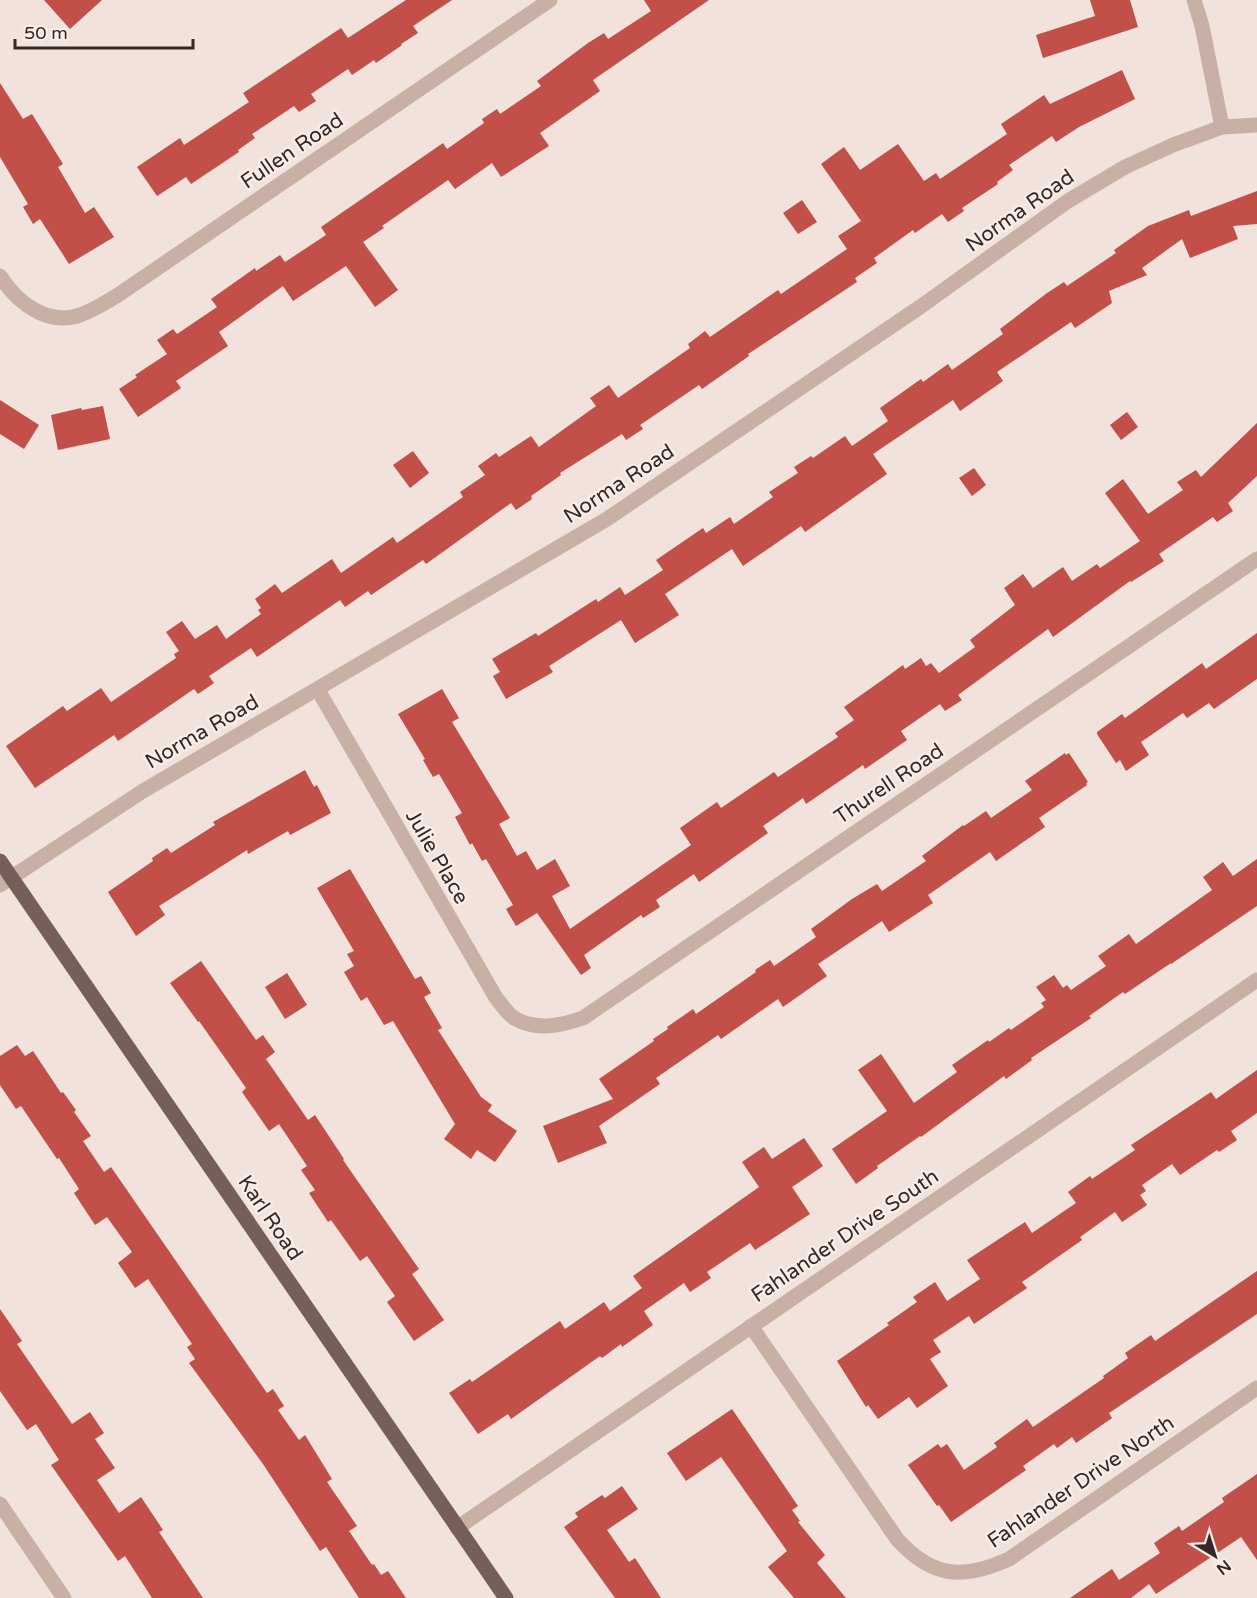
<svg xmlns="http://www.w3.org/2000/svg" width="1257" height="1598" font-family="'Varela Round',sans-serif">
<rect width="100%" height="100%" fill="#f1e2db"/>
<!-- building -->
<g fill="#c24f48">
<path d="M44 0H102L70 29Z"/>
<path d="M406 0H452L413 26 418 33 401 44 402 45 376 63 374 60 352 75 348 69 311 94 316 101 299 112 294 106 252 134 255 138 238 150 239 152 191 184 186 177 157 196 137 167 180 138 184 145 249 102 243 93 341 28 348 38Z"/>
<path d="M644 0H709L593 80 600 91 540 133 549 146 501 177 492 163 455 189 448 180 382 226 384 228 363 242 398 290 375 307 346 266 293 301 283 286 219 332 228 346 176 381 181 388 138 417 119 389 137 377 135 375 167 354 157 340 173 329 177 334 217 307 211 299 255 268 256 271 280 255 285 262 326 235 321 227 443 143 447 149 484 123 482 119 497 109 500 114 541 86 537 81 588 43 604 33 608 39 651 11Z"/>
<path d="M1090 0H1130L1138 27 1043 58 1036 35 1095 16Z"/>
<path d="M1122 70 1135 99 1079 127 1056 142 1052 136 1009 165 1013 170 997 182 998 184 962 208 964 211 948 222 942 214 915 233 913 230 874 258 877 263 855 278 857 282 748 354 749 356 702 389 699 385 640 425 643 429 626 440 622 434 560 473 561 475 531 496 532 499 516 510 511 503 426 564 423 560 371 595 368 591 345 607 340 600 257 657 251 648 209 676 214 683 198 694 194 689 118 741 114 735 35 788 6 746 63 706 67 711 101 688 111 702 176 658 174 654 179 651 166 632 182 621 195 639 217 625 226 639 261 614 258 610 261 608 255 599 275 584 282 593 332 559 341 573 393 537 397 543 463 497 460 492 485 475 478 466 496 453 499 457 531 436 539 447 596 406 590 398 609 385 618 398 690 348 688 344 705 331 710 337 778 290 781 294 847 249 838 236 861 221 821 164 844 147 860 170 898 144 924 181 936 173 940 179 1007 134 1001 124 1044 95 1050 104Z"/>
<path d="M0 83 23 119 32 114 63 164 58 167 85 213 94 207 114 237 69 264 40 219 33 224 23 207 28 204 0 157Z"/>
<path d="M1257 191V224L1233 226 1238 239 1190 258 1182 239 1142 268 1147 275 1109 291 1112 303 1075 328 1071 322 997 372 1003 381 960 411 953 400 873 454 887 474 805 532 801 526 743 566 732 549 665 594 679 615 635 643 621 620 549 666 553 672 506 699 493 676 500 672 492 659 536 633 538 636 596 599 598 602 620 587 625 595 663 570 656 560 703 528 706 533 730 517 734 524 773 497 769 492 798 473 794 467 811 456 813 458 845 436 852 446 888 421 880 408 921 379 923 382 948 364 952 370 1003 334 1000 329 1047 293 1064 282 1067 286 1116 253 1114 250 1148 226 1189 210 1191 216Z"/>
<path d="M802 200 817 222 798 234 783 213Z"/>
<path d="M0 400 39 425 24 449 0 434Z"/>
<path d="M103 406 110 439 58 450 51 415 81 408 82 410Z"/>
<path d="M1127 412 1138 427 1121 440 1110 425Z"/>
<path d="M1257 423V476L1228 503 1233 511 1217 522 1213 517 1159 554 1164 561 1131 582 1130 581 1053 637 1048 629 958 695 962 700 945 711 940 704 901 731 907 740 865 769 863 765 806 804 803 798 763 826 768 833 699 882 694 874 656 900 660 907 643 918 641 915 584 955 591 968 581 975 537 913 516 926 506 909 513 905 486 859 482 861 472 843 470 845 455 817 462 813 439 774 433 777 423 760 425 759 398 714 442 689 459 718 452 722 510 818 499 824 517 856 526 851 537 870 555 859 570 886 552 896 570 929 691 845 680 828 717 802 721 808 774 772 778 777 838 737 835 733 854 720 844 707 881 681 903 665 905 669 921 658 926 666 931 663 939 673 975 647 970 640 1015 605 1004 588 1023 574 1033 588 1063 567 1072 581 1097 564 1100 568 1140 541 1105 493 1123 479 1148 514 1183 490 1177 482 1196 470 1201 477Z"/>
<path d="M413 451 429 473 410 488 393 465Z"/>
<path d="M974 468 986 485 972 496 959 478Z"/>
<path d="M1257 633V679L1214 709 1209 703 1187 718 1183 713 1141 742 1149 755 1126 771 1120 760 1116 763 1097 734V732L1122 714 1125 718 1202 663 1206 669Z"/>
<path d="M1065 753 1066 755 1069 753 1088 782 1086 783 1087 785 1039 818 1045 827 996 861 990 852 928 895 933 903 889 932 882 921 818 964 827 976 783 1007 778 999 721 1039 718 1035 656 1078 660 1084 599 1126 607 1143 558 1163 543 1126 613 1099 599 1079 654 1041 653 1039 668 1029 667 1027 693 1009 696 1014 756 972 755 970 770 960 774 966 816 937 811 929 852 899 877 884 882 891 926 861 922 856 963 825 964 826 986 811 991 818 1032 790 1025 781Z"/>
<path d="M305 770 314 787 317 785 331 813 290 835 288 831 248 854 247 850 159 906 165 915 136 936 108 892 153 861 152 858 167 848 171 853 215 825 213 822Z"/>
<path d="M1257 859V906L1171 964V963L1125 994 1123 992 1089 1016 1091 1018 1031 1058 1032 1060 1006 1079 1004 1076 921 1137 920 1136 877 1166 878 1168 856 1184 832 1149 887 1111 858 1070 881 1054 914 1103 957 1072 952 1065 988 1040 989 1042 1009 1028 1011 1030 1044 1007 1041 1003 1046 1000 1036 987 1054 975 1063 988 1067 985 1071 990 1106 966 1098 956 1129 934 1136 944 1212 890 1203 877 1223 862 1233 876Z"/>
<path d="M350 869 415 979 421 976 431 993 424 997 442 1028 438 1030 481 1097 492 1105 488 1111 517 1131 495 1162 477 1150 471 1159 444 1139 455 1124 393 1021 384 1025 367 997 361 1001 344 972 354 966 347 954 354 951 317 888Z"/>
<path d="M201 961 256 1040 263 1035 275 1052 266 1059 308 1120 315 1115 344 1159 343 1160 419 1269 412 1274 444 1320 414 1341 387 1302 395 1296 367 1256 360 1261 331 1220 328 1222 309 1193 315 1190 301 1170 307 1166 279 1124 269 1131 242 1092 246 1088 199 1021 198 1022 170 983Z"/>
<path d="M287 973 307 1005 285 1019 265 987Z"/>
<path d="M17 1045 25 1056 33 1051 61 1093 63 1092 76 1110 74 1112 91 1136 83 1141 104 1172 111 1167 267 1393 273 1389 284 1406 278 1410 299 1440 305 1435 332 1479 327 1482 357 1526 349 1531 372 1565 374 1564 381 1575 388 1571 406 1598H359L326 1547 320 1551 263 1464 189 1363 195 1359 187 1347 192 1344 148 1279 135 1288 118 1263 132 1252 107 1217 95 1225 74 1193 79 1189 59 1158 57 1159 21 1106 16 1109 0 1085V1056Z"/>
<path d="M1257 1070V1113L1231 1131 1237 1140 1219 1152 1217 1150 1180 1175 1172 1164 1142 1185 1146 1191 1140 1195 1147 1205 1122 1222 1115 1212 1080 1237 1082 1240 1022 1282 1027 1288 974 1324 969 1316 933 1340 941 1352 930 1359 948 1386 917 1408 909 1397 878 1419 868 1405 866 1407 837 1361 889 1325 887 1323 917 1302 913 1297 935 1282 947 1301 980 1279 967 1260 1025 1222 1032 1233 1076 1203 1068 1192 1090 1176 1092 1179 1135 1150 1131 1145 1211 1092 1216 1099Z"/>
<path d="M804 1138 823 1166 792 1187 810 1214 755 1250 750 1243 707 1272 711 1278 690 1292 684 1283 644 1311 653 1325 622 1347 621 1344 602 1358 600 1356 511 1419 508 1414 478 1434 449 1393 470 1379 472 1382 560 1321 565 1329 604 1302 610 1311 642 1288 633 1276 759 1187 742 1162 764 1147 772 1159Z"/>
<path d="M1257 1271V1314L1109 1413 1112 1418 1076 1443 1072 1437 1057 1448 1054 1444 1023 1466 1026 1470 951 1522 939 1505 937 1506 908 1465 938 1444 941 1448 947 1444 964 1470 997 1447 994 1443 1027 1419 1033 1427 1104 1378 1103 1376 1128 1358 1125 1353 1151 1335 1155 1341Z"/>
<path d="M0 1309 22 1341 17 1344 72 1424 90 1412 104 1433 95 1439 115 1468 97 1480 119 1513 141 1497 163 1530 159 1532 203 1598H152L125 1556 118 1561 51 1465 59 1460 36 1424 27 1430 0 1391Z"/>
<path d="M732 1409 798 1506 792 1510 800 1521 798 1522 825 1555 817 1563 846 1598H794L768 1567 787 1551 721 1457 686 1481 667 1453Z"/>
<path d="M1257 1474V1560L1241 1537 1156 1594 1149 1584 1131 1598H1070L1112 1569 1119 1580 1160 1553 1154 1543 1179 1526 1182 1531 1224 1502 1222 1498Z"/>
<path d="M622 1486 638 1509 607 1530 629 1562 635 1558 661 1598H615L564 1527 578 1517 575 1513 602 1495 605 1498Z"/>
</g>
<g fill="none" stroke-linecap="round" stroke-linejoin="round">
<!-- minor -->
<g stroke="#c8b0a7" stroke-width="15">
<path d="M1194 0 1202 26 1222 127"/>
<path d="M0 276C16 301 45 325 77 316 91 312 105 303 118 295L550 0"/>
<path d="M318 690 495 996C500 1003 507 1013 514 1018 536 1031 560 1026 583 1018L1257 559"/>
<path d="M0 885 143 791 607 519 920 307 1068 201 1125 167 1173 145 1222 127 1257 125"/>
<path d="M751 1326 897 1539C932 1578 963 1580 1009 1559L1257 1388"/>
<path d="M0 1504 64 1598"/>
<path d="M457 1528 1257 980"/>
</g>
<!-- major -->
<path stroke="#765e59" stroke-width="15" d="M0 861 506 1598"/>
</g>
<g text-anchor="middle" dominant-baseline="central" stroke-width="5" stroke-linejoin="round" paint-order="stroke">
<!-- street labels -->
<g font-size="21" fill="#352927" stroke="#f9ede7">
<text transform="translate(292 151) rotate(-34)">Fullen Road</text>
<text transform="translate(1020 211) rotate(-35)">Norma Road</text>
<text transform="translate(619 484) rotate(-33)">Norma Road</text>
<text transform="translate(202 732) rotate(-30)">Norma Road</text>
<text transform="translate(889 784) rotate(-34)">Thurell Road</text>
<text transform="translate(437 857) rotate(60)">Julie Place</text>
<text transform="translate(270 1218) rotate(56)">Karl Road</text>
<text transform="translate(845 1236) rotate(-34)">Fahlander Drive South</text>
<text transform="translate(1081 1482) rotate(-34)">Fahlander Drive North</text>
</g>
</g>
<!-- north arrow -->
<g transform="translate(1215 1556) rotate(142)" stroke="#f9ede7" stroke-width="4.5" paint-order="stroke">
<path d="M0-4.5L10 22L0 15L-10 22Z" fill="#352927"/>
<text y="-9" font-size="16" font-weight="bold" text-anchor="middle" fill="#352927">N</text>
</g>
<!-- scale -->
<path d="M15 39v9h178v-9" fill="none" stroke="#352927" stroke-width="3"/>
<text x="24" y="39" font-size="18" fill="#352927" stroke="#f9ede7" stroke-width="4.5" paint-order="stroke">50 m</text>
</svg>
